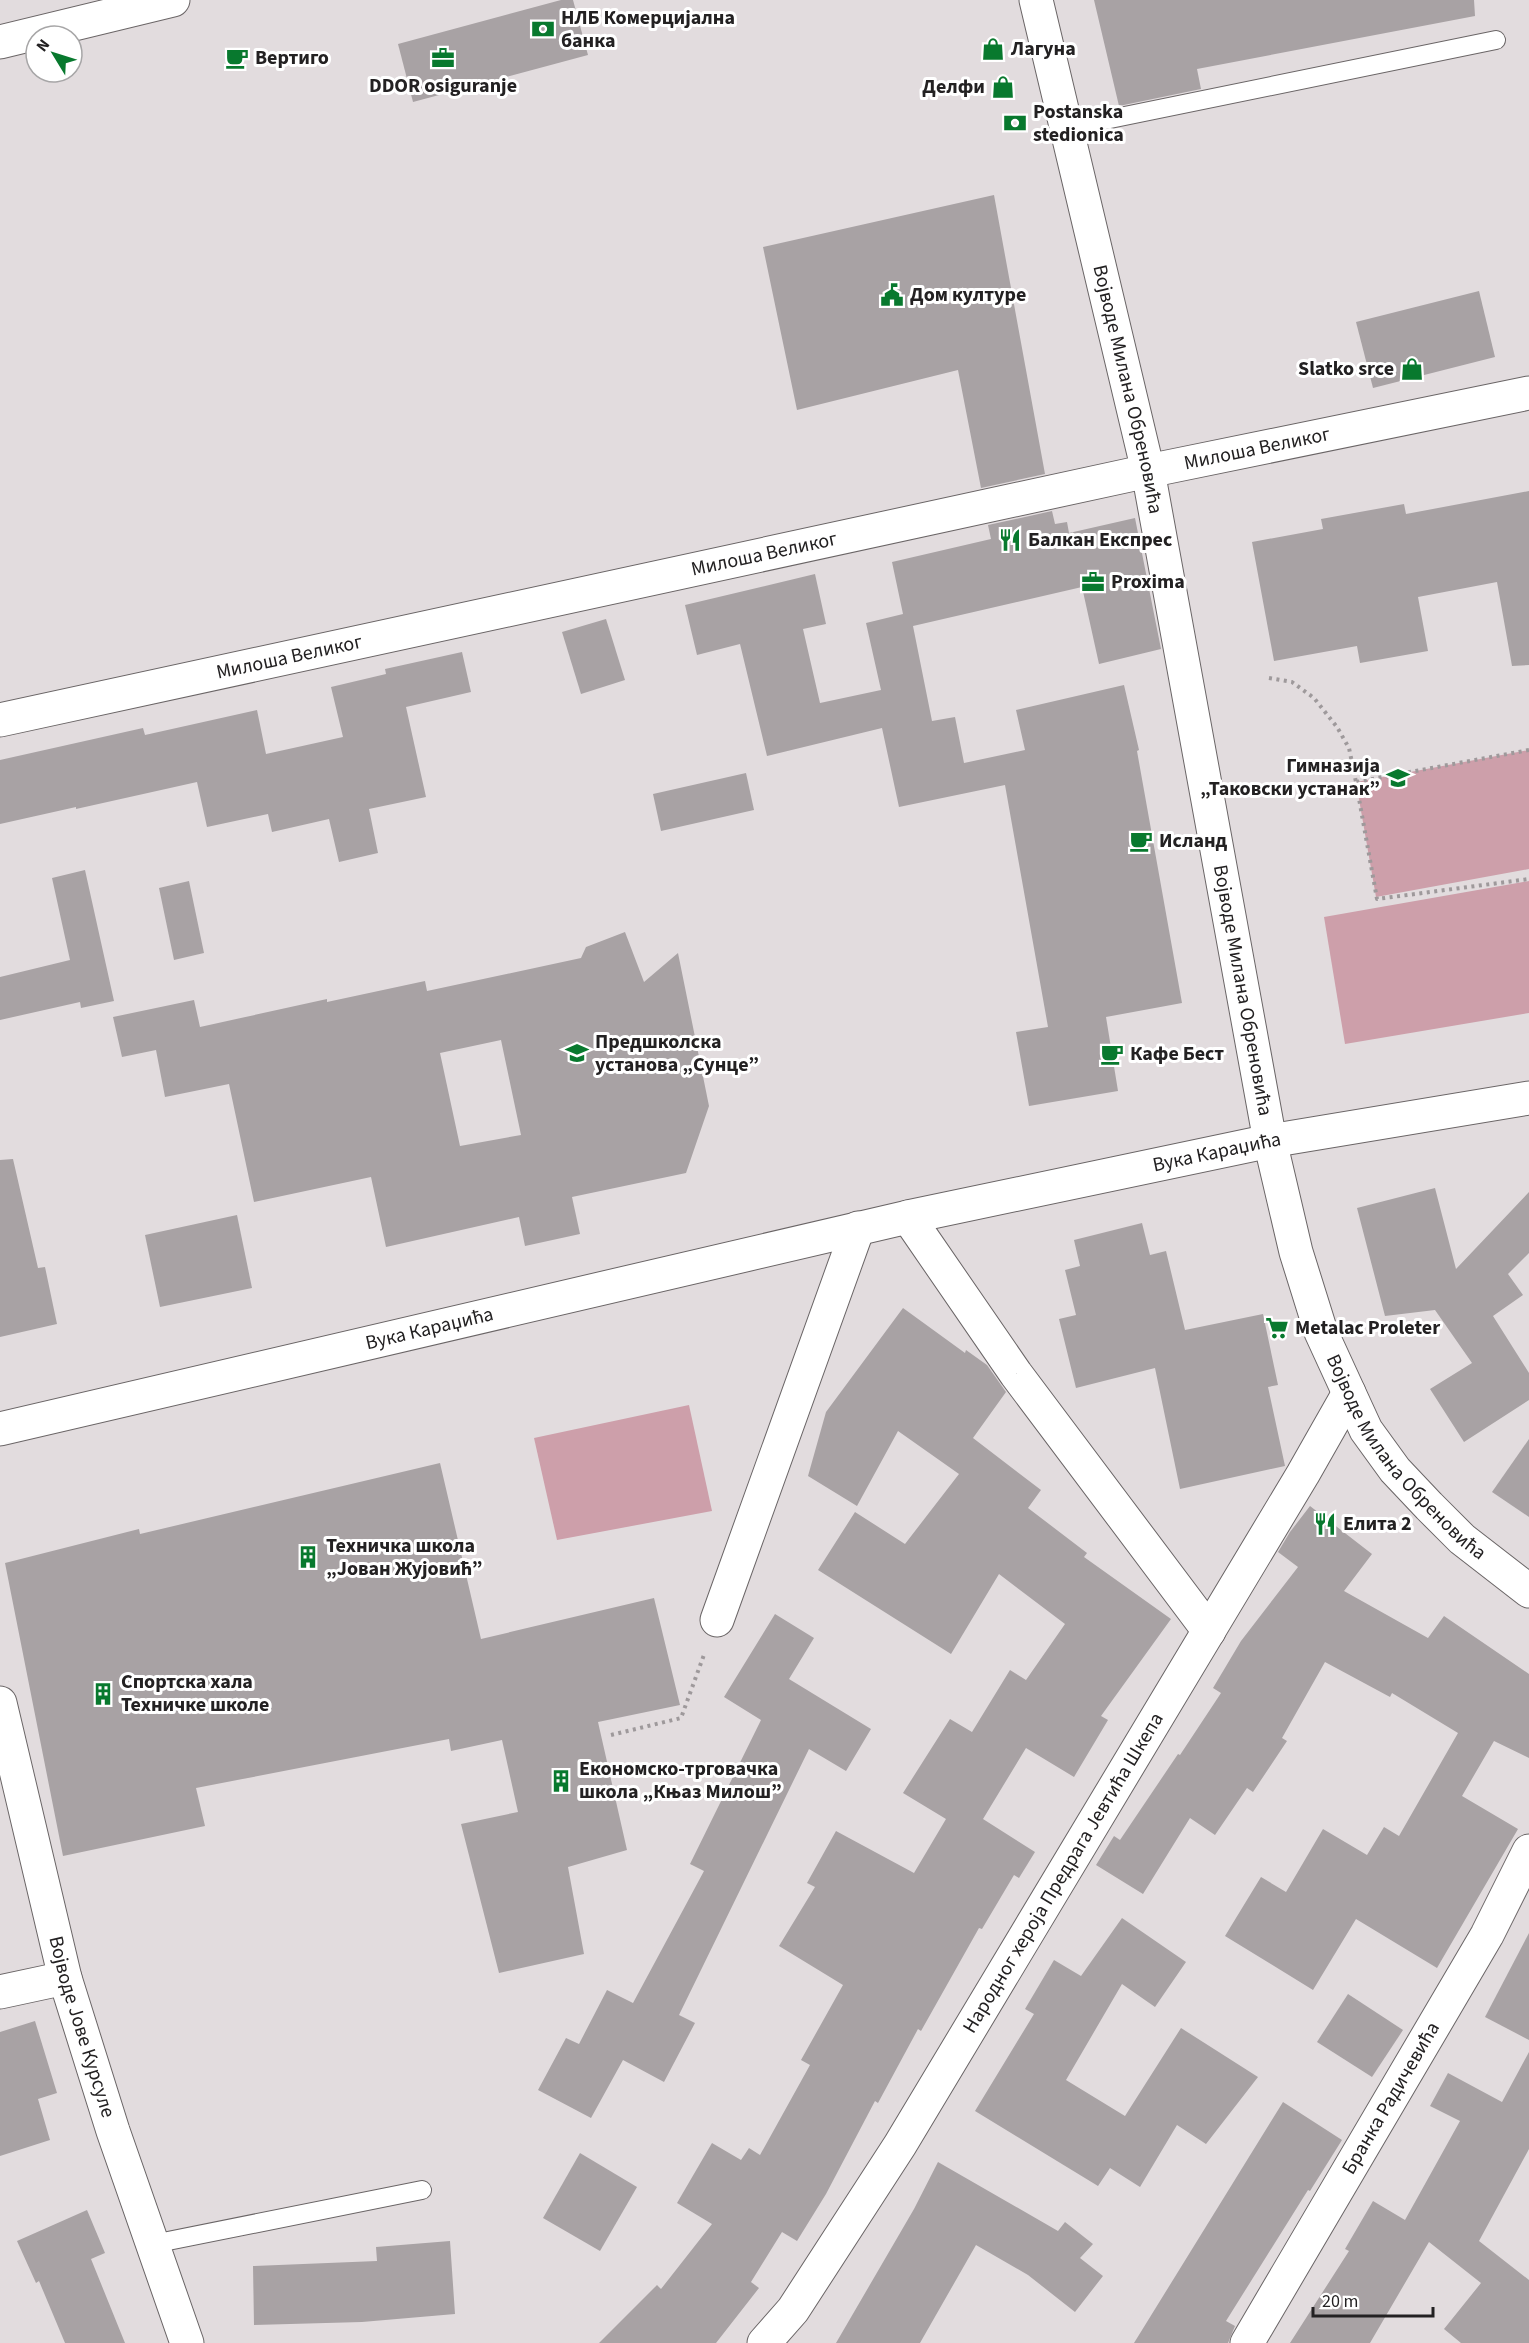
<svg xmlns="http://www.w3.org/2000/svg" width="1529" height="2343" font-family="'Source Sans 3',sans-serif">
<rect width="100%" height="100%" fill="#e2dcde"/>
<!-- green -->
<g fill="#cd9faa">
<path d="M1529 750V869L1376 897 1356 782Z"/>
<path d="M1529 881V1013L1345 1044 1324 917Z"/>
<path d="M689 1405 712 1511 557 1540 534 1438Z"/>
</g>
<!-- building -->
<g fill="#a8a2a4" fill-rule="evenodd">
<path d="M561 0H573L588 55 413 102 398 44Z"/>
<path d="M1094 0H1474L1475 16 1197 69 1201 89 1119 106Z"/>
<path d="M994 195 1045 474 981 488 958 370 797 410 763 247Z"/>
<path d="M1479 291 1495 357 1373 388 1356 322Z"/>
<path d="M1529 491V665L1512 666 1497 582 1418 597 1428 651 1360 663 1357 646 1274 661 1252 542 1323 529 1321 519 1404 504 1406 514Z"/>
<path d="M1052 511 1055 524 1067 522 1069 533 1135 518 1161 649 1099 664 1082 587 913 626 932 721 955 717 964 763 1025 750 1016 710 1124 685 1139 750 1137 751 1182 1003 1106 1017 1118 1091 1029 1106 1016 1032 1048 1027 1005 785 899 807 882 728 767 756 740 644 697 655 685 605 815 574 826 624 803 629 820 703 881 690 866 623 903 614 892 562 991 539 988 525Z"/>
<path d="M606 619 625 680 581 694 562 632Z"/>
<path d="M462 652 471 692 406 707 426 797 369 809 378 853 339 862 329 819 272 832 268 814 207 827 197 782 76 809V807L0 824V760L143 728 145 735 257 710 266 754 343 737 331 687 386 674 385 669Z"/>
<path d="M746 773 754 810 661 831 653 794Z"/>
<path d="M85 870 114 1001 81 1008 80 1002 0 1020V977L70 960 52 878Z"/>
<path d="M189 881 204 953 174 960 159 888Z"/>
<path d="M625 932 644 982 678 953 709 1106 686 1173 572 1197 580 1234 525 1246 519 1217 386 1247 371 1177 254 1202 229 1084 165 1097 156 1050 122 1057 113 1017 194 1000 200 1027 327 999V1002L425 981 427 991 581 958 586 947ZM501 1040 521 1135 460 1146 440 1053Z"/>
<path d="M13 1159 38 1268 45 1267 57 1324 0 1337V1160Z"/>
<path d="M1435 1188 1456 1269 1529 1192V1253L1508 1274 1523 1295 1493 1316 1529 1373V1400L1464 1442 1430 1389 1472 1363 1435 1310 1385 1316 1357 1208Z"/>
<path d="M237 1215 252 1288 160 1307 145 1235Z"/>
<path d="M1142 1223 1150 1255 1166 1251 1185 1330 1263 1314 1278 1385 1268 1387 1285 1466 1180 1489 1155 1368 1076 1388 1059 1319 1076 1315 1065 1270 1080 1266 1074 1240Z"/>
<path d="M903 1308 965 1353 966 1350 987 1365 1006 1392 973 1438 1041 1490 1028 1508 1087 1553 1084 1557 1171 1619 1101 1716 1108 1720 1074 1777 1026 1748 983 1819 1035 1852 1019 1878 1014 1875 982 1929 979 1928 921 2031 918 2029 878 2103 875 2101 826 2194 797 2241 782 2232 751 2282 759 2288 716 2343H599L657 2285 661 2289 712 2224 677 2203 712 2143 741 2160 749 2148 760 2155 810 2065 801 2060 843 1985 779 1946 815 1887 807 1883 836 1831 914 1873 946 1819 903 1793 950 1719 972 1732 1010 1670 1026 1680 1065 1624 999 1574 951 1654 818 1570 855 1512 905 1544 959 1474 898 1431 857 1506 808 1476 826 1412Z"/>
<path d="M1529 1439V1517L1492 1492Z"/>
<path d="M440 1463 481 1639 654 1598 680 1705 598 1722 627 1850 568 1867 584 1954 499 1973 461 1824 518 1812 502 1740 451 1751 449 1739 196 1788 205 1826 63 1856 5 1563 139 1529 140 1534Z"/>
<path d="M1310 1506 1372 1554 1344 1591 1428 1638 1444 1616 1529 1674V1758L1494 1741 1462 1796 1518 1829 1437 1968 1356 1919 1313 1990 1225 1936 1261 1877 1286 1892 1323 1829 1367 1855 1384 1827 1399 1836 1458 1733 1392 1693 1390 1697 1325 1662 1282 1738 1287 1741 1253 1792 1247 1788 1215 1835 1190 1818 1143 1894 1096 1865 1114 1836 1120 1840 1178 1754 1180 1755 1221 1693 1213 1688 1241 1641 1298 1567 1278 1552 1290 1532Z"/>
<path d="M775 1614 814 1638 789 1679 871 1729 846 1771 809 1749 679 2015 695 2023 664 2082 623 2060 591 2118 538 2090 566 2038 579 2044 607 1990 633 2003 704 1871 690 1864 761 1720 724 1697Z"/>
<path d="M1122 1918 1186 1962 1155 2007 1122 1984 1066 2080 1125 2116 1181 2028 1258 2077 1206 2144 1177 2125 1140 2187 1110 2168 1098 2186 975 2111 1034 2014 1025 2009 1054 1960 1081 1976Z"/>
<path d="M1529 1933V2040L1485 2017Z"/>
<path d="M1348 1994 1403 2030 1372 2077 1317 2042Z"/>
<path d="M35 2021 57 2093 38 2099 50 2140 0 2156V2032Z"/>
<path d="M1529 2052V2149L1479 2241 1529 2280V2343H1461L1444 2329 1481 2283 1429 2242 1370 2343H1290L1349 2251 1345 2249 1373 2201 1405 2220 1460 2121 1430 2106 1448 2073 1502 2102Z"/>
<path d="M1283 2102 1342 2140 1310 2191 1308 2190 1226 2321 1235 2326 1228 2343H1134Z"/>
<path d="M580 2153 637 2187 600 2251 543 2218Z"/>
<path d="M938 2162 1058 2231 1065 2222 1093 2244 1080 2258 1103 2276 1075 2312 1028 2275 976 2245 920 2343H836L914 2209Z"/>
<path d="M87 2210 105 2253 91 2259 125 2343H65L39 2281 36 2283 17 2241Z"/>
<path d="M450 2241 455 2314 362 2322 254 2325 253 2266 377 2261 376 2247Z"/>
</g>
<g fill="none" stroke-linecap="round" stroke-linejoin="round">
<!-- service casing -->
<g stroke="#6a6566" stroke-width="20">
<g id="service">
<path d="M1066 128 1496 40"/>
<path d="M153 2244 422 2190"/>
</g>
</g>
<!-- minor casing -->
<g stroke="#6a6566" stroke-width="35">
<g id="minor">
<path d="M0 42 173 0"/>
<path id="s1" d="M0 720 1148 471 1529 393"/>
<path id="s2" d="M1270 1141 1296 1252 1321 1332 1366 1430 1395 1470 1429 1506 1462 1539 1529 1591"/>
<path d="M908 1217 1016 1374 1209 1631"/>
<path d="M717 1620 858 1228"/>
<path id="s3" d="M0 1703 65 1978 113 2131 187 2343"/>
<path d="M0 1992 65 1978"/>
<path id="s4" d="M764 2343 793 2310 900 2145 1303 1474 1349 1393"/>
<path id="s5" d="M1247 2343 1487 1935 1529 1851"/>
</g>
</g>
<!-- tertiary casing -->
<g stroke="#6a6566" stroke-width="35">
<g id="tertiary">
<path id="s6" d="M1036 0 1148 471 1270 1141"/>
<path id="s7" d="M0 1429 908 1217 1270 1141 1529 1098"/>
</g>
</g>
<!-- path -->
<g stroke="#9e999b" stroke-width="4" stroke-dasharray="3 4.5" stroke-linecap="butt">
<path d="M1269 678 1292 682 1314 698 1337 727 1349 748 1356 782"/>
<path d="M1529 750 1356 782 1377 899 1529 879"/>
<path d="M611 1735 681 1718 705 1652"/>
</g>
<!-- service -->
<use href="#service" stroke="#fff" stroke-width="18"/>
<!-- minor -->
<use href="#minor" stroke="#fff" stroke-width="33"/>
<!-- tertiary -->
<use href="#tertiary" stroke="#fff" stroke-width="33"/>
</g>
<!-- icons -->
<defs>
<g id="bank-bare" transform="scale(1.8)"><path d="M-6-4H6V4H-6ZM0-2.3a2.3 2.3 0 1 0 0 4.6a2.3 2.3 0 1 0 0-4.6Z" fill="#08792e" stroke="#fff" stroke-width="2.5" paint-order="stroke"/></g>
<g id="shop-bare" transform="scale(1.8)"><path d="M-5-2.5h2.3a2.7 3.5 0 0 1 5.4 0H5L5.5 6h-11ZM-1.5-2.5h3a1.5 2.3 0 0 0-3 0Z" fill="#08792e" stroke="#fff" stroke-width="2.5" paint-order="stroke"/></g>
<g id="cafe-bare" transform="scale(1.8)"><path d="M-5.5-4.5H6V0H3Q3 3.5 0 3.5H-2.5Q-5.5 3.5-5.5 0ZM3-3.2v2h1.7v-2ZM-6 4.5H4V6H-6Z" fill="#08792e" stroke="#fff" stroke-width="2.5" paint-order="stroke"/></g>
<g id="office-bare" transform="scale(1.8)"><path d="M-6-3h4V-5.5h4V-3h4V5H-6ZM-1-4.5V-3h2v-1.5ZM-6 0V1H6V0Z" fill="#08792e" stroke="#fff" stroke-width="2.5" paint-order="stroke"/></g>
<g id="civic-bare" transform="scale(1.8)"><path d="M-.6-6.5H3V-4.5H.6V-3L4-1V1h2V6H-6V1h2V-1L-.6-3ZM-1.2 2.5V6h2.4V2.5Z" fill="#08792e" stroke="#fff" stroke-width="2.5" paint-order="stroke"/></g>
<g id="restaurant-bare" transform="scale(1.8)"><path d="M-5-6h1v4h1v-4h1v4h1v-4h1v5L-1.5 .5V6h-2V.5L-5-1ZM5-6V6H3V1.5H1.5Q1.5-4 5-6Z" fill="#08792e" stroke="#fff" stroke-width="2.5" paint-order="stroke"/></g>
<g id="school-bare" transform="scale(1.8)"><path d="M0-5L7-2L0 1L-7-2ZM-4 1L0 2.5L4 1V4Q0 6-4 4Z" fill="#08792e" stroke="#fff" stroke-width="2.5" paint-order="stroke"/></g>
<g id="supermarket-bare" transform="scale(1.8)"><path d="M-6-5.5h2.5l.6 2H6L4.5 2H-2.5L-4.4-4H-6ZM-1.5 3.2a1.3 1.3 0 1 0 .1 0ZM3 3.2a1.3 1.3 0 1 0 .1 0Z" fill="#08792e" stroke="#fff" stroke-width="2.5" paint-order="stroke"/></g>
<g id="building-bare" transform="scale(1.8)"><path d="M-4-6H4V6H1V3H-1V6H-4ZM-2.5-4.3h1.7v1.8h-1.7ZM.8-4.3h1.7v1.8H.8ZM-2.5-1h1.7V.8h-1.7ZM.8-1h1.7V.8H.8Z" fill="#08792e" stroke="#fff" stroke-width="2.5" paint-order="stroke"/></g>
</defs>
<g fill-rule="evenodd">
<use href="#bank-bare" x="543" y="29"/>
<use href="#shop-bare" x="993" y="49"/>
<use href="#cafe-bare" x="237" y="58"/>
<use href="#office-bare" x="443" y="58"/>
<use href="#shop-bare" x="1003" y="87"/>
<use href="#bank-bare" x="1015" y="123"/>
<use href="#civic-bare" x="892" y="295"/>
<use href="#shop-bare" x="1412" y="369"/>
<use href="#restaurant-bare" x="1010" y="540"/>
<use href="#office-bare" x="1093" y="582"/>
<use href="#school-bare" x="1398" y="778"/>
<use href="#cafe-bare" x="1141" y="841"/>
<use href="#school-bare" x="577" y="1053"/>
<use href="#cafe-bare" x="1112" y="1054"/>
<use href="#supermarket-bare" x="1277" y="1328"/>
<use href="#restaurant-bare" x="1325" y="1524"/>
<use href="#building-bare" x="308" y="1557"/>
<use href="#building-bare" x="103" y="1694"/>
<use href="#building-bare" x="561" y="1781"/>
</g>
<g text-anchor="middle" dominant-baseline="central" stroke-width="6" stroke-linejoin="round" paint-order="stroke">
<!-- poi labels -->
<g font-size="20" font-weight="bold" fill="#232122" stroke="#fff" text-anchor="start">
<text x="561" y="18">НЛБ Комерцијална<tspan x="561" dy="23">банка</tspan></text>
<text x="1011" y="49">Лагуна</text>
<text x="255" y="58">Вертиго</text>
<text x="443" y="86" text-anchor="middle">DDOR osiguranje</text>
<text x="985" y="87" text-anchor="end">Делфи</text>
<text x="1033" y="112">Postanska<tspan x="1033" dy="23">stedionica</tspan></text>
<text x="910" y="295">Дом културе</text>
<text x="1394" y="369" text-anchor="end">Slatko srce</text>
<text x="1028" y="540">Балкан Експрес</text>
<text x="1111" y="582">Proxima</text>
<text x="1380" y="766" text-anchor="end">Гимназија<tspan x="1380" dy="23">„Таковски устанак”</tspan></text>
<text x="1159" y="841">Исланд</text>
<text x="595" y="1042">Предшколска<tspan x="595" dy="23">установа „Сунце”</tspan></text>
<text x="1130" y="1054">Кафе Бест</text>
<text x="1295" y="1328">Metalac Proleter</text>
<text x="1343" y="1524">Елита 2</text>
<text x="326" y="1546">Техничка школа<tspan x="326" dy="23">„Јован Жујовић”</tspan></text>
<text x="121" y="1682">Спортска хала<tspan x="121" dy="23">Техничке школе</tspan></text>
<text x="579" y="1769">Економско-трговачка<tspan x="579" dy="23">школа „Књаз Милош”</tspan></text>
</g>
<!-- street labels -->
<g font-size="20" fill="#232122" stroke="#fff">
<text stroke="none"><textPath href="#s6" startOffset="400">Војводе Милана Обреновића</textPath></text>
<text stroke="none"><textPath href="#s1" startOffset="1286">Милоша Великог</textPath></text>
<text stroke="none"><textPath href="#s1" startOffset="782">Милоша Великог</textPath></text>
<text stroke="none"><textPath href="#s1" startOffset="296">Милоша Великог</textPath></text>
<text stroke="none"><textPath href="#s6" startOffset="1012">Војводе Милана Обреновића</textPath></text>
<text stroke="none"><textPath href="#s7" startOffset="1248">Вука Караџића</textPath></text>
<text stroke="none"><textPath href="#s7" startOffset="441">Вука Караџића</textPath></text>
<text stroke="none"><textPath href="#s2" startOffset="351">Војводе Милана Обреновића</textPath></text>
<text stroke="none"><textPath href="#s4" startOffset="558">Народног хероја Предрага Јевтића Шкепа</textPath></text>
<text stroke="none"><textPath href="#s3" startOffset="334">Војводе Јове Курсуле</textPath></text>
<text stroke="none"><textPath href="#s5" startOffset="284">Бранка Радичевића</textPath></text>
</g>
</g>
<!-- north arrow -->
<g transform="translate(54 54) rotate(308)"><circle r="28" fill="#ffffff" stroke="#a7a6a7" stroke-width="1.5"/>
<path d="M0-4.5L10 22L0 15L-10 22Z" fill="#08792e"/>
<text y="-9" font-size="16" font-weight="bold" text-anchor="middle" fill="#232122">N</text>
</g>
<!-- scale -->
<path d="M1313 2307v9h120v-9" fill="none" stroke="#232122" stroke-width="3"/>
<text x="1322" y="2307" font-size="18" fill="#232122" stroke="#ffffff" stroke-width="4.5" paint-order="stroke">20 m</text>
</svg>
